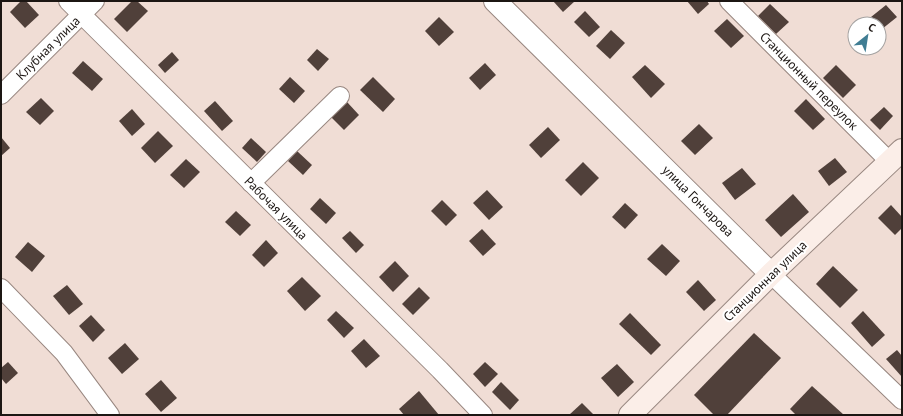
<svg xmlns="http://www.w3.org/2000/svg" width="903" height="416" font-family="'PT Sans',sans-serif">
<rect width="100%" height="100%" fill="#f0ddd5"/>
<!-- building -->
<g fill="#50403a">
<path d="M21 1H26L39 15 25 28 10 12Z"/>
<path d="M132 1H137L148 11 127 32 114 19Z"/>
<path d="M553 1H575L563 12Z"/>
<path d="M687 1H707L709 4 698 14Z"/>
<path d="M770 4 789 22 776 34 758 16Z"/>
<path d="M886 5 897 17 882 29 879 24H877L871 17Z"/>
<path d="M585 11 600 27 589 37 574 22Z"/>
<path d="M439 17 454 32 439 46 425 31Z"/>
<path d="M727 19 744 36 731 48 714 31Z"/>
<path d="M611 30 625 43 610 59 596 46Z"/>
<path d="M317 49 329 59 318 71 307 60Z"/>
<path d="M172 52 179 60 165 73 158 65Z"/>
<path d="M83 61 103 79 92 91 72 73Z"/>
<path d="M485 63 496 75 480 90 469 78Z"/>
<path d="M645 65 665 84 651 98 632 77Z"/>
<path d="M836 65 856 85 843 98 823 78Z"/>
<path d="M290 77 305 91 294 103 279 89Z"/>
<path d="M373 77 395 99 383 112 360 90Z"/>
<path d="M41 98 54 111 40 125 26 112Z"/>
<path d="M806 99 825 119 813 130 794 111Z"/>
<path d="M215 101 233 121 222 131 204 111Z"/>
<path d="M347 102 359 115 344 130 331 117Z"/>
<path d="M884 107 893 116 880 130 870 120Z"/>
<path d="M132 109 145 124 132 136 119 121Z"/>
<path d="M699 124 713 138 695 155 681 141Z"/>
<path d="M548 127 560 140 541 158 529 145Z"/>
<path d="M158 131 173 146 155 163 141 148Z"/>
<path d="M1 137 10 148 1 156Z"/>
<path d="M251 138 266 152 257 162 242 148Z"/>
<path d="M297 151 312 165 303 175 288 161Z"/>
<path d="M835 158 847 172 829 186 818 171Z"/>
<path d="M186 159 200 172 184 188 170 175Z"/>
<path d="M583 162 599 178 581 196 565 180Z"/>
<path d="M742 168 756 184 735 200 722 183Z"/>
<path d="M487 190 503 207 489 220 473 203Z"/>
<path d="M793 194 809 212 781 237 765 220Z"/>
<path d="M320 198 336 213 326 224 310 209Z"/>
<path d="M442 200 457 215 446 226 431 211Z"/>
<path d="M625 203 638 215 625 229 612 217Z"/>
<path d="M891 205 902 217V228L895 235 878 218Z"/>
<path d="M236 211 251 225 240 236 225 222Z"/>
<path d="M482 229 496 244 483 256 469 241Z"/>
<path d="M350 231 364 245 356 253 342 238Z"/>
<path d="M266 240 278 253 264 267 252 255Z"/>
<path d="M28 242 45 256 32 272 15 257Z"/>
<path d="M662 244 680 261 666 276 647 259Z"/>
<path d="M395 261 409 276 393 292 379 277Z"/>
<path d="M833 266 858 290 840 308 816 284Z"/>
<path d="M302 277 321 296 305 311 287 291Z"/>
<path d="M698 280 716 300 704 311 686 292Z"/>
<path d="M67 285 83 304 69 315 53 296Z"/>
<path d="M419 287 430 298 413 315 402 304Z"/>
<path d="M336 311 354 328 344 338 327 320Z"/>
<path d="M863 311 885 335 872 347 851 323Z"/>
<path d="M630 313 661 345 651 355 619 324Z"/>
<path d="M91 315 105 330 93 342 79 326Z"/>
<path d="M754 333 781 358 727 415H714L694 395Z"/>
<path d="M364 339 380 356 366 368 351 351Z"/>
<path d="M125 343 139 359 122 374 108 358Z"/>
<path d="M897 350 902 356V377L886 359Z"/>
<path d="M8 362 18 373 6 384 1 378V368Z"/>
<path d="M485 362 498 374 485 387 473 374Z"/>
<path d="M617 364 634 382 618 397 601 378Z"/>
<path d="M161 380 177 398 161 412 145 394Z"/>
<path d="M501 382 519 400 510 410 492 392Z"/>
<path d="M812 386 844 415H796L790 409Z"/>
<path d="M419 391 439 415H404L399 409Z"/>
<path d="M582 403 594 415H569Z"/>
</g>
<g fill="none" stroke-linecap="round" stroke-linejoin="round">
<!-- minor casing -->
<g stroke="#988780" stroke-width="20">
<g id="minor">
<path d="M68 1 440 370 483 415"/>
<path d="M729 1 890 162"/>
<path d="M1 95 95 1"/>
<path d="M251 183 340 96"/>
<path d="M771 274 902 400"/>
<path d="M1 288 64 353 110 415"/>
</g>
</g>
<!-- tertiary casing -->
<g stroke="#988780" stroke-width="24">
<path id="tertiary" d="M495 1 771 274"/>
</g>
<!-- secondary casing -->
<g stroke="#988780" stroke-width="24">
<path id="secondary" d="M630 415 771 274 902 150"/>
</g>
<!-- minor -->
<use href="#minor" stroke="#fff" stroke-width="18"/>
<!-- tertiary -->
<use href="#tertiary" stroke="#fff" stroke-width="22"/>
<!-- secondary -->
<use href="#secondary" stroke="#fbeee8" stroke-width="22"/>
</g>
<g text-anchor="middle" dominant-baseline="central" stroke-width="4" stroke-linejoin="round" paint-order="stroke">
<!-- street labels -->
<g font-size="13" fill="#1c1613" stroke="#fff">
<text transform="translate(48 48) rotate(-45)">Клубная улица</text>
<text transform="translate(809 81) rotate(45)">Станционный переулок</text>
<text transform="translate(698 201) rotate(45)">улица Гончарова</text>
<text transform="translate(276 208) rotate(45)">Рабочая улица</text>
<text transform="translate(765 281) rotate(-44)">Станционная улица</text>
</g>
</g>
<!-- border -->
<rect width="903" height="416" fill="none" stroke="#1c1613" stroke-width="4"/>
<!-- north arrow -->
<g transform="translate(867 36) rotate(30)"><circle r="19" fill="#ffffff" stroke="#a4a2a1"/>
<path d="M0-3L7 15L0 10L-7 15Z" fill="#407d93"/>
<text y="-6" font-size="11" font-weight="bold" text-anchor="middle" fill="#1c1613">С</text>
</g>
</svg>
